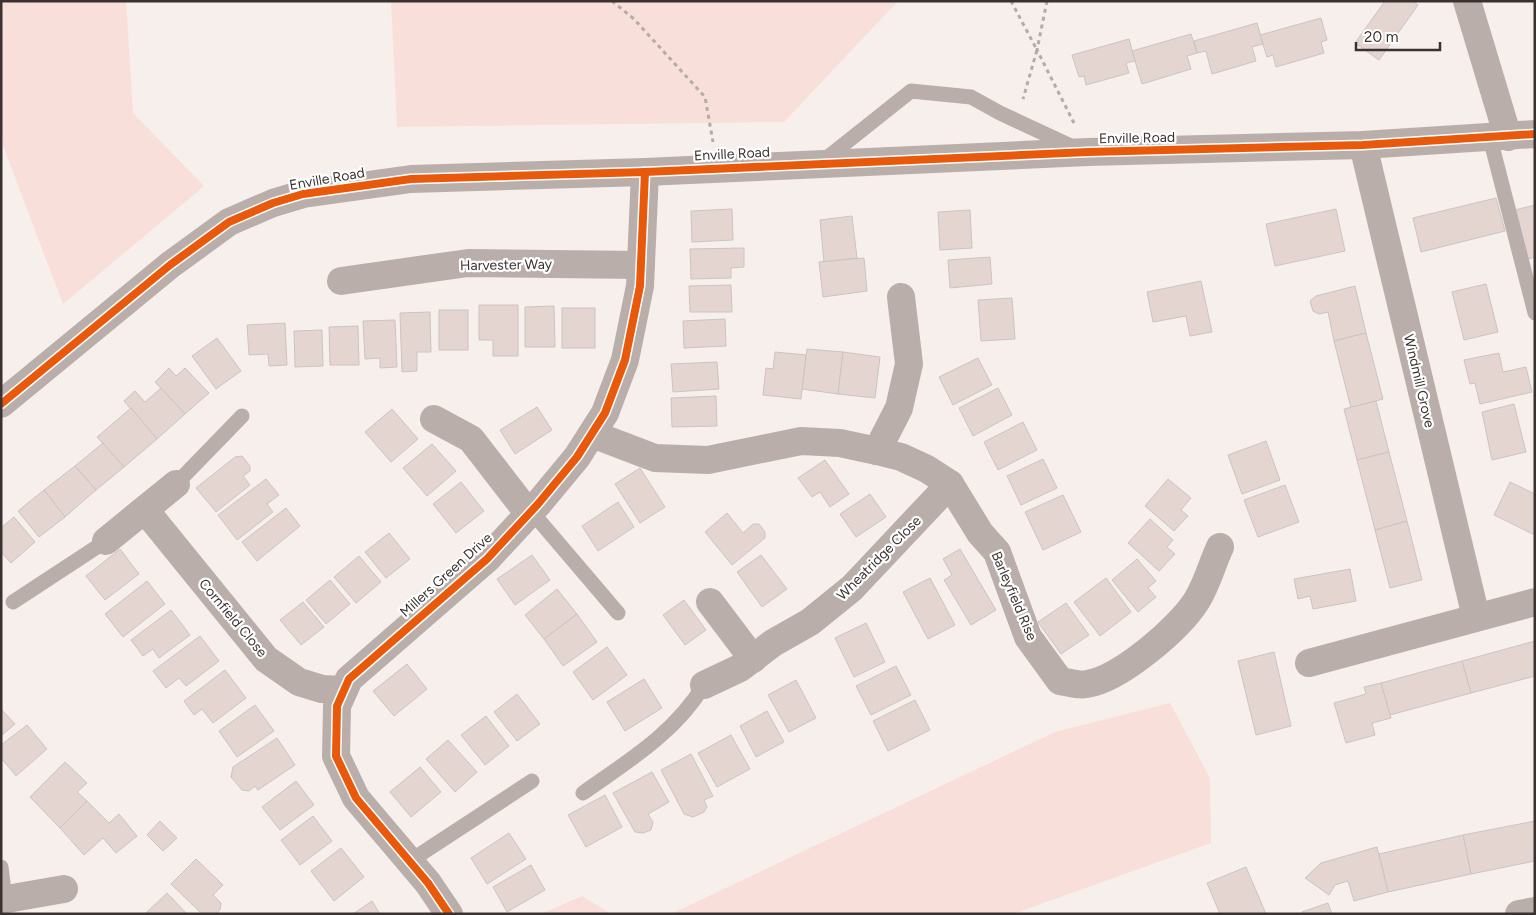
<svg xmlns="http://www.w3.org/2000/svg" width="1536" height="915" font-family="Figtree,sans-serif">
<rect width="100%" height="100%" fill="#f7efec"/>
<!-- green -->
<g fill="#f8dfd9">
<path d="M1 1H126L133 113 204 186 63 304 1 140Z"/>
<path d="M391 1H898L784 122 397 127Z"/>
<path d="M1170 703 1210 778 1211 843 1013 914H671L1055 732Z"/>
<path d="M582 896 611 914H541Z"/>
</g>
<!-- building -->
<g fill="#e4d5d1" stroke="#ccc4c2">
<path d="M1385 1H1413L1418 5 1379 60 1355 43Z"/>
<path d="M1321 18 1327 40 1321 42 1324 53 1276 67 1273 55 1267 57 1260 35Z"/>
<path d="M1257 23 1263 44 1252 47 1256 61 1212 74 1206 51 1197 53 1194 41Z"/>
<path d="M1191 34 1197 53 1187 56 1191 69 1142 84 1132 51Z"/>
<path d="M1129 39 1135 61 1126 63 1129 73 1086 85 1084 76 1079 77 1072 55Z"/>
<path d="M1496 198 1505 231 1421 252 1413 218Z"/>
<path d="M1535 205V257L1528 259 1515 210Z"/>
<path d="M732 209 733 240 692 242 691 211Z"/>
<path d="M1336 209 1345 251 1275 266 1266 224Z"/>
<path d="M970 210 972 248 940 250 938 212Z"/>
<path d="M852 216 857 258 824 262 820 220Z"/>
<path d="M744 248V267L731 268V278L691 279 690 249Z"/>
<path d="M990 257 992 284 950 288 948 260Z"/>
<path d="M864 258 867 291 823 297 819 262Z"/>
<path d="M1201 281 1212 332 1190 336 1186 316 1153 322 1147 292Z"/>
<path d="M1486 284 1498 332 1464 340 1452 292Z"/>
<path d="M731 285 732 312H690L689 286Z"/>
<path d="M1355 286 1366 333 1334 341 1328 312 1319 314 1313 311 1310 301 1316 296Z"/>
<path d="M1012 298 1015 339 981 341 978 300Z"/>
<path d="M479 305H518V356H493V340H479Z"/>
<path d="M554 306 555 347H525V307Z"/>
<rect x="562" y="308" width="33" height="40"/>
<rect x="439" y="310" width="29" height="40"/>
<path d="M430 312 431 352H417V371L402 372 400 313Z"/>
<path d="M725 319 726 346 684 348 683 321Z"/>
<path d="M395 320 397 367 380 368V358L365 359 363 321Z"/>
<path d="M285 323 287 365 269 366 268 354 249 355 247 325Z"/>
<path d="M358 326 359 365H330L329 327Z"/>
<path d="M322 330 323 366 295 367 294 331Z"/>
<path d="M1366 333 1383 399 1351 408 1334 341Z"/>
<path d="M217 338 241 371 216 389 192 356Z"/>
<path d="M807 349 843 352 838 394 802 389Z"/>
<path d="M775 352 806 355 801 399 763 395 766 368 773 369Z"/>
<path d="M843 352 880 357 875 398 838 394Z"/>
<path d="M1499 353 1503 372 1526 367 1532 392 1480 404 1475 383 1470 384 1464 360Z"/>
<path d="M978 358 992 385 953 405 939 377Z"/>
<path d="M717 362 719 389 673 392 671 364Z"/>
<path d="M169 368 176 376 185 368 209 393 185 414 155 382Z"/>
<path d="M161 388 185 414 157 439 124 401 135 391 145 402Z"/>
<path d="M998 388 1012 415 973 436 959 408Z"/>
<path d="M716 396 717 426 672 427 671 398Z"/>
<path d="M1376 401 1389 452 1357 460 1344 409Z"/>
<path d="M1514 404 1526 452 1492 460 1482 412Z"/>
<path d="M537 407 552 430 515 454 500 430Z"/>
<path d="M131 408 157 439 124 467 97 437Z"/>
<path d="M392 409 418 439 391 462 365 432Z"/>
<path d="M1023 422 1037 450 998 470 984 442Z"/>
<path d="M1266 441 1280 480 1242 494 1228 455Z"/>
<path d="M103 443 124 467 96 490 75 466Z"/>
<path d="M432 444 456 471 427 496 403 468Z"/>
<path d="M1389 452 1407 521 1375 530 1357 460Z"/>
<path d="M242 456 250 466V471L243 476 250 485 216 512 196 488 235 457Z"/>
<path d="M1043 459 1057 488 1021 505 1007 476Z"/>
<path d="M825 460 849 494 830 507 820 492 812 497 798 478Z"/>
<path d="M75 466 96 490 65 517 44 490Z"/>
<path d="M640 468 665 507 640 523 615 484Z"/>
<path d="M266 479 279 495 267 504 273 512 237 540 218 515Z"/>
<path d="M1168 479 1191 498 1181 510 1188 516 1174 531 1145 506Z"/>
<path d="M461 482 484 511 456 533 433 504Z"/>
<path d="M1510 482 1535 494V535L1494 515Z"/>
<path d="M1285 485 1299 522 1258 537 1244 500Z"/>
<path d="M44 490 65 517 39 537 18 511Z"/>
<path d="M870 494 886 517 856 537 840 514Z"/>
<path d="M1063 495 1081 532 1043 550 1025 512Z"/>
<path d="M618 502 634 527 598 551 582 526Z"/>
<path d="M286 508 300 526 257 561 242 542Z"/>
<path d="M727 513 743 533 753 524H759L765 532V538L732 565 705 532Z"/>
<path d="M14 517 35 542 11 563 1 552V528Z"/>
<path d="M1150 519 1173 540 1167 547 1175 554 1159 571 1128 543Z"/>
<path d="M1407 521 1422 580 1390 588 1375 530Z"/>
<path d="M389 533 410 559 386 578 365 552Z"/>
<path d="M120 549 139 574 105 600 86 576Z"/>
<path d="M960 549 996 610 971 625 944 580 952 575 943 559Z"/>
<path d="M532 555 550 580 515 605 497 579Z"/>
<path d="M761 555 787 589 762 607 737 572Z"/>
<path d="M359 556 381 582 356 603 334 577Z"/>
<path d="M1137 559 1156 581 1148 588 1156 597 1138 612 1112 580Z"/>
<path d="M1350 569 1356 601 1313 609 1310 596 1298 599 1294 579Z"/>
<path d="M930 578 955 625 928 639 903 592Z"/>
<path d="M1106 578 1131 612 1100 636 1074 602Z"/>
<path d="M330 580 350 604 326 624 306 600Z"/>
<path d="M147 581 165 604 123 637 105 614Z"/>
<path d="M557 589 577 614 544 639 525 615Z"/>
<path d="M684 600 706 630 685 645 663 615Z"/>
<path d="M303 602 324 627 301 645 280 620Z"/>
<path d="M1066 603 1089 635 1061 654 1038 622Z"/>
<path d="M171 610 190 635 159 658 153 649 143 656 131 640Z"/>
<path d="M577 614 597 642 563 666 544 639Z"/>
<path d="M866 623 885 662 854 677 835 638Z"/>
<path d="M200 636 219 661 186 686 179 678 166 688 153 671Z"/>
<path d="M1535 641V676L1471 693 1462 661Z"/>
<path d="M607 647 627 675 593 700 573 672Z"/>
<path d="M1274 652 1291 726 1256 735 1238 661Z"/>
<path d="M1462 661 1471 693 1390 715 1381 683Z"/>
<path d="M407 664 427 689 394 716 373 691Z"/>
<path d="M896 666 911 695 871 715 856 686Z"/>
<path d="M225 670 246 698 213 723 202 709 194 715 184 701Z"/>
<path d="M644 679 662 708 625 731 607 702Z"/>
<path d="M796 680 816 718 789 732 768 695Z"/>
<path d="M1381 683 1391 718 1372 723 1375 735 1346 743 1334 703 1366 694 1364 687Z"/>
<path d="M517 694 540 724 517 741 494 712Z"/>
<path d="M915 700 930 730 888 751 873 721Z"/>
<path d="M255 705 274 731 237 757 219 731Z"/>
<path d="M1 709 15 724 1 736Z"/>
<path d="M767 711 784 742 756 757 740 726Z"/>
<path d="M486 716 509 746 485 765 461 735Z"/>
<path d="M27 725 47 749 16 776 1 758V745Z"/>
<path d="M731 735 750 769 717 787 698 753Z"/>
<path d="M277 738 295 765 258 790 255 786 249 791 242 790 231 777 233 767Z"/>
<path d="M448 740 477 772 455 792 426 759Z"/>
<path d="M691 754 713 796 704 800 707 807 704 812 693 817 684 814 661 770Z"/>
<path d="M65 762 87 783 77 792 87 801 60 828 30 797Z"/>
<path d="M420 767 441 792 411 817 390 792Z"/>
<path d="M652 772 669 802 648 814 653 822 651 830 643 833 635 832 613 793Z"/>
<path d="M296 781 314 805 280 830 262 807Z"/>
<path d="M605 795 622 827 586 847 568 815Z"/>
<path d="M87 801 109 823 119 814 137 836 116 853 103 838 84 855 60 828Z"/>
<path d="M313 816 332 841 300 865 281 840Z"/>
<path d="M160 821 177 838 163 851 147 835Z"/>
<path d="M1535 821V861L1471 874 1463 835Z"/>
<path d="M509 833 526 859 487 884 471 858Z"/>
<path d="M1463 835 1471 874 1388 892 1379 854Z"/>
<path d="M1377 847 1388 892 1354 901 1348 881 1335 885 1329 895 1305 878 1321 863Z"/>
<path d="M341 848 364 877 334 901 311 871Z"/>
<path d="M196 859 223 885 213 895 221 903 220 910 216 914H202L171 884Z"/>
<path d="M531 865 545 890 507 912 493 887Z"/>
<path d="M1246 867 1266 914H1220L1207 883Z"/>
<path d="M167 893 187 914H145Z"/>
<path d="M372 901 380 914H353Z"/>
<path d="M1328 903 1332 914H1303L1302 912Z"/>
</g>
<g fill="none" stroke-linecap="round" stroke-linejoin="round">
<!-- path -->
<g stroke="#b5aba9" stroke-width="3" stroke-dasharray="4 4" stroke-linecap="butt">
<path d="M612 1 634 19 705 97 713 142"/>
<path d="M1011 1 1037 50 1023 99"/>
<path d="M1047 1 1037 50 1074 123"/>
</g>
<!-- service -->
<g stroke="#baaeab" stroke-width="15">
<path d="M1490 138 1535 313"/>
<path d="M823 161 911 91 971 97 1000 113 1073 147"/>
<path d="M176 484 242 416"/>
<path d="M531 511 618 613"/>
<path d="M13 602 106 541"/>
<path d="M583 793C628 761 675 733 704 685"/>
<path d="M410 861 532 781"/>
<path d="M1 867 5 899"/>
</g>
<!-- minor -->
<g stroke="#baaeab" stroke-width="28">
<path d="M1467 1 1508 137"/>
<path d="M1363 145 1476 617"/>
<path d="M341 281 468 263 641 265"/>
<path d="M434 419 471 439 529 514"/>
<path d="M592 434 655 458 708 460 801 441 840 443 877 451 901 457 927 469 950 484 980 533 997 552 1028 637 1060 681C1068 682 1079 686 1087 684 1120 679 1180 628 1197 600 1207 584 1212 564 1220 547"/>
<path d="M877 451 899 408 909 364 901 297"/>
<path d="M145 510 266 659 299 682 322 689 344 690"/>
<path d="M106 541 176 484"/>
<path d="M710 602 753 659"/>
<path d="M1309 663 1535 602"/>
<path d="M704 685 740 668 773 643 810 622 852 588 950 484"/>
<path d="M1 900 64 889"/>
<path d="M449 914 428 883 356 798 336 756 337 706 349 679 487 559 538 504 577 457 605 413 625 360 640 286 645 172"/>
<path d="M1519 914 1535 911"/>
</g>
<!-- tertiary -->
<path stroke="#baaeab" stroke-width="28" d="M1 404 170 265 229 222 273 203 303 194 411 179 645 172 1088 152 1363 145 1535 134"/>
<!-- cycleway casing -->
<g stroke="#fff" stroke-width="11">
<g id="cycleway">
<path d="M1 404 170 265 229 222 273 203 303 194 411 179 645 172 1088 152 1363 145 1535 134"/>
<path d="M449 914 428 883 356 798 336 756 337 706 349 679 487 559 538 504 577 457 605 413 625 360 640 286 645 172"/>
</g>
</g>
<!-- cycleway -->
<use href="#cycleway" stroke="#e8590c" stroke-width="8"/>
</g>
<g text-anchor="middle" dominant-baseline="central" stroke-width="4.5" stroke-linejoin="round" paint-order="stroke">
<!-- street labels -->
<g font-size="14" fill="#3a3230" stroke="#fff">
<text transform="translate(1137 138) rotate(-1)">Enville Road</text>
<text transform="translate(732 154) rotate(-3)">Enville Road</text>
<text transform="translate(327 179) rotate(-10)">Enville Road</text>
<text transform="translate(506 265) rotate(-1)">Harvester Way</text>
<text transform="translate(1419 381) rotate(77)">Windmill Grove</text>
<text transform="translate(879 558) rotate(-45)">Wheatridge Close</text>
<text transform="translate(446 575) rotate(-42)">Millers Green Drive</text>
<text transform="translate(1014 596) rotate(67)">Barleyfield Rise</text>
<text transform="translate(233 618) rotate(50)">Cornfield Close</text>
</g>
</g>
<!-- border -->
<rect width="1536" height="915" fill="none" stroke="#3a3230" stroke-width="5"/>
<!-- scale -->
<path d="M1356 42v8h84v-8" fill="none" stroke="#3a3230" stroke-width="2.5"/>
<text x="1364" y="42" font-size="15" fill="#3a3230" stroke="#ffffff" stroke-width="4" paint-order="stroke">20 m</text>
</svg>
